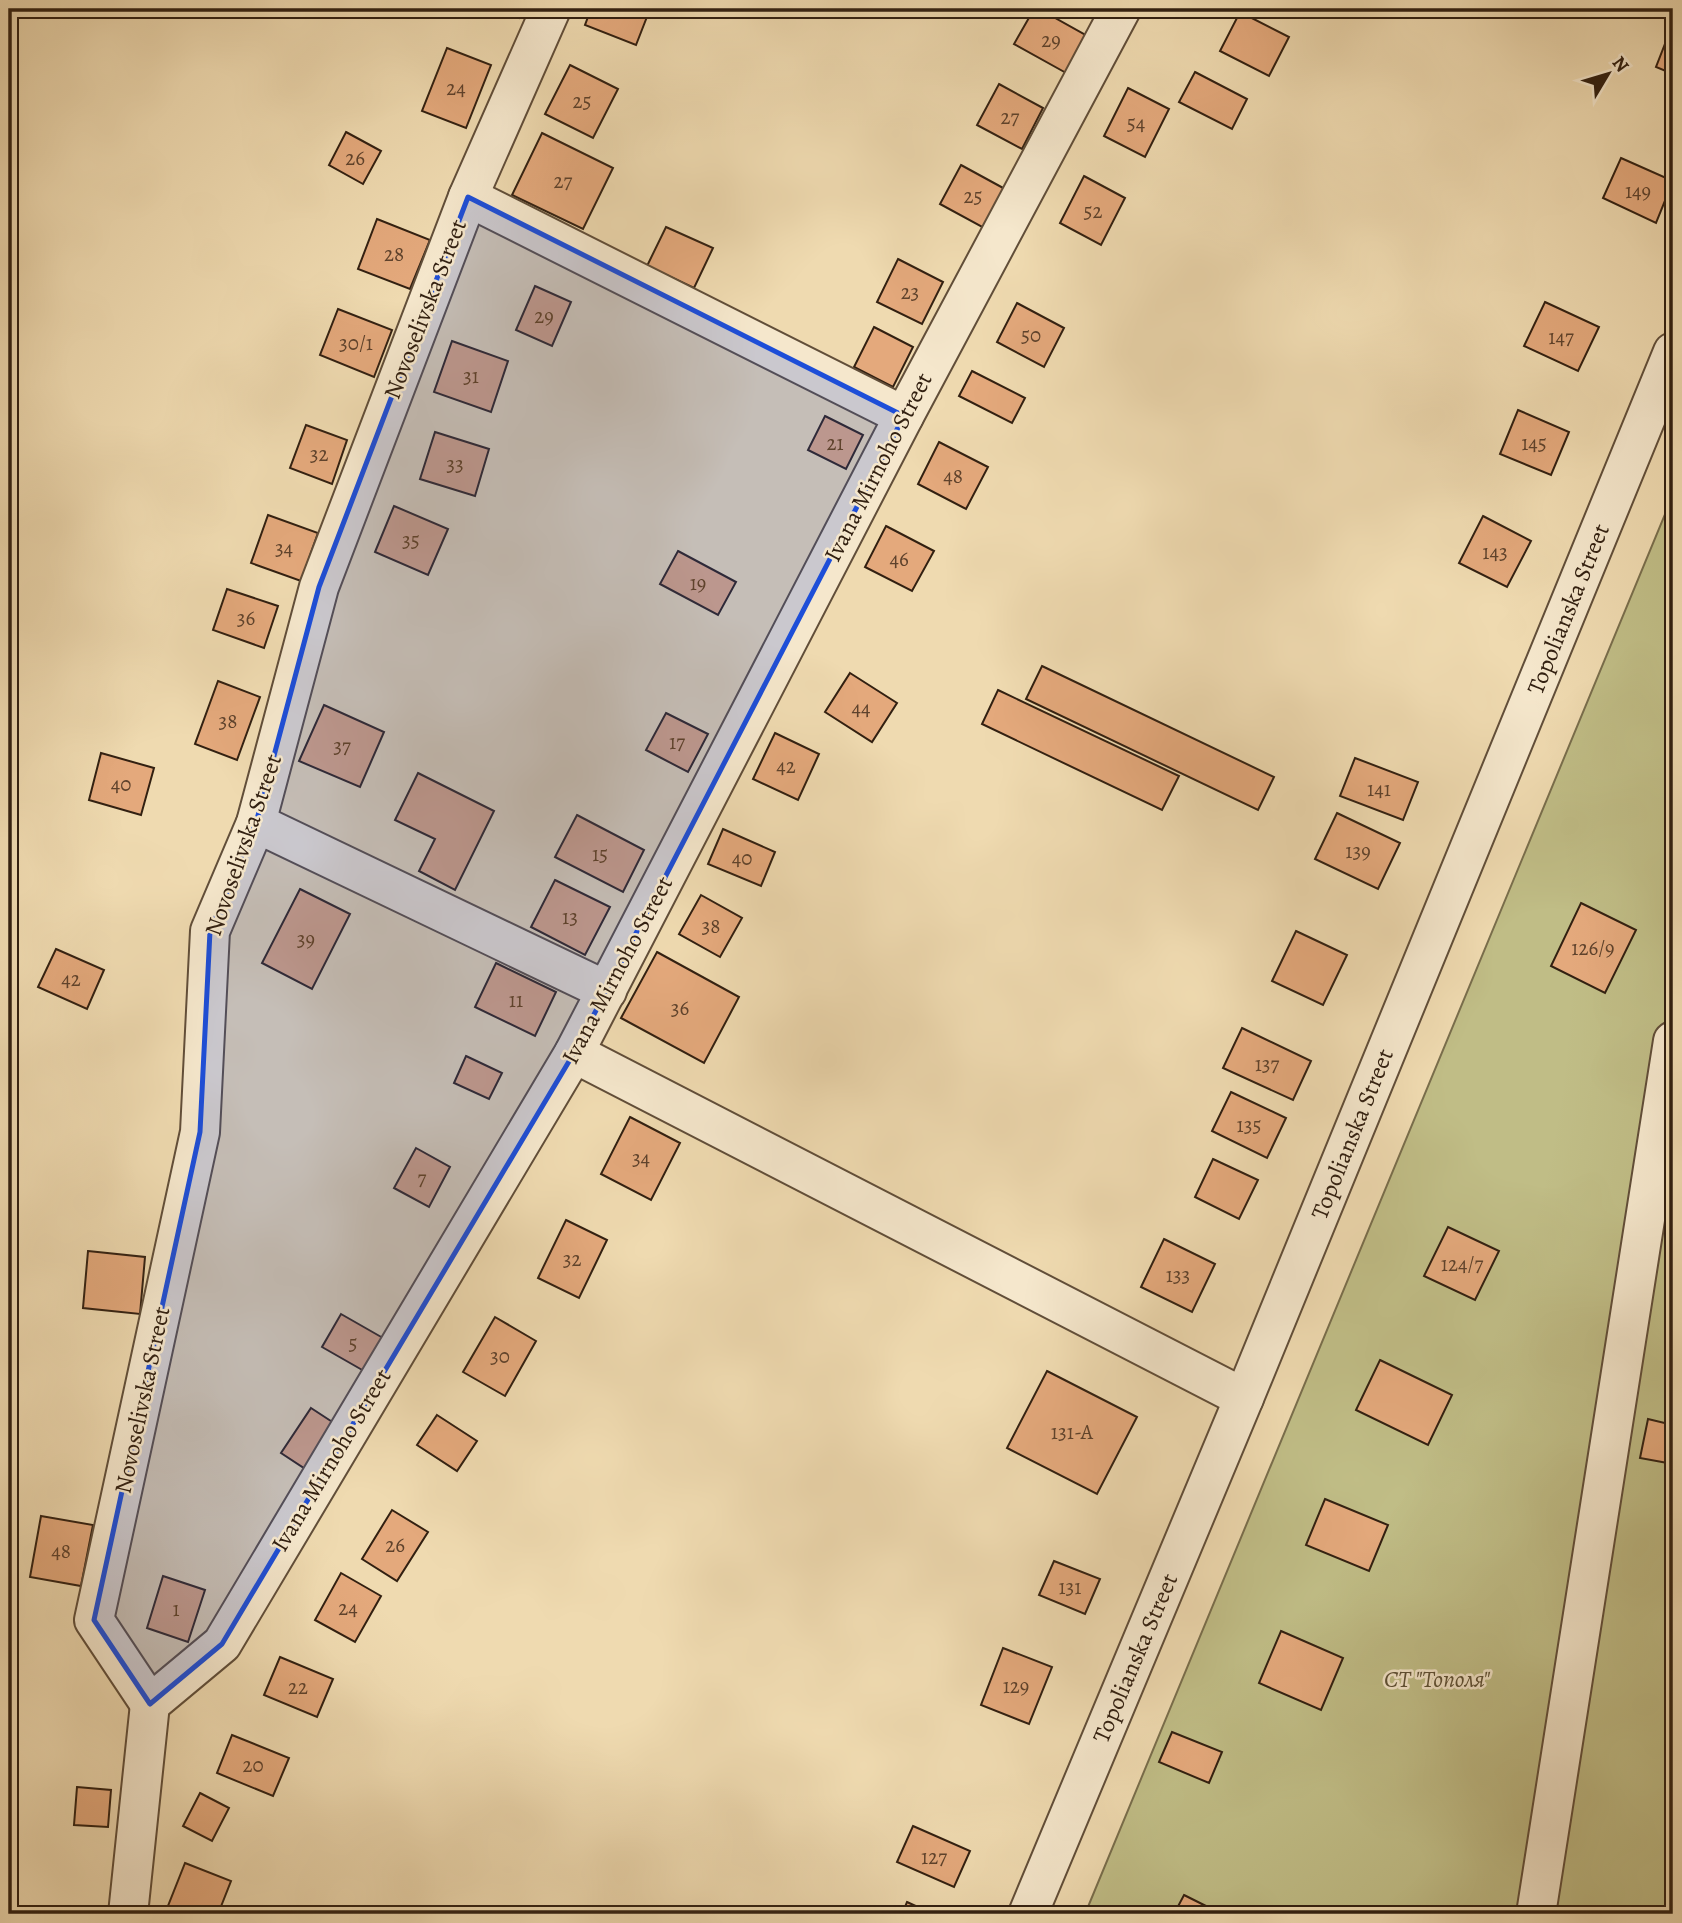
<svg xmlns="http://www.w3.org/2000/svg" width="1682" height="1923" font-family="Alegreya,serif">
<rect width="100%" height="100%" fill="#efdab0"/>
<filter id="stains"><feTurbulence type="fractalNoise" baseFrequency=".00286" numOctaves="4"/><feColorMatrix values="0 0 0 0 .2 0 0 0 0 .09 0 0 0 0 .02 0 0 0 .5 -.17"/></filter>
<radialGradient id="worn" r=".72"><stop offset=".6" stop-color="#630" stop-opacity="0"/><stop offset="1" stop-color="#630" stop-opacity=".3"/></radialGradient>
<!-- green -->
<path fill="#c0bd86" stroke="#796e4c" stroke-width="2" d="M1673 495V1914H1085Z"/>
<!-- building -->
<g fill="#e4a97c" stroke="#322011" stroke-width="2">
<path d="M495 9H523L519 18Z"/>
<path d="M591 9H650L636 45 585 25Z"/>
<path d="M1034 9H1039L1089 37 1068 74 1014 44Z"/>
<path d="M1240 12 1289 37 1269 76 1220 51Z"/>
<path d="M1670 31 1673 33V74L1656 67Z"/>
<path d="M447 48 491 65 466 128 422 111Z"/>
<path d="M570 65 618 89 593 138 545 114Z"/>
<path d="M1195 72 1247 99 1232 129 1179 102Z"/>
<path d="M999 84 1043 108 1022 149 977 125Z"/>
<path d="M1128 88 1169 109 1145 157 1104 136Z"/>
<path d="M346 132 381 151 363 184 329 165Z"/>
<path d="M542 133 613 168 583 229 512 195Z"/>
<path d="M1621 158 1673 181 1656 223 1603 198Z"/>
<path d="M961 165 1005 189 984 228 940 204Z"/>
<path d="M1084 176 1125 198 1101 245 1060 223Z"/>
<path d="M377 219 430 240 410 289 358 269Z"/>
<path d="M666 227 713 248 694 288 647 266Z"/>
<path d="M898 259 943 282 922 324 877 302Z"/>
<path d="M535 286 571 302 552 346 516 330Z"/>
<path d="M1545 302 1599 327 1578 371 1524 346Z"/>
<path d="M1017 303 1064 328 1044 367 997 342Z"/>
<path d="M338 309 392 330 374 377 320 355Z"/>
<path d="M874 327 913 347 893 387 854 367Z"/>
<path d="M452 341 508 361 491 412 434 392Z"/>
<path d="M972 371 1025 398 1012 423 959 396Z"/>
<path d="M1518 410 1569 432 1551 475 1500 454Z"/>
<path d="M825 416 863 435 846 469 808 450Z"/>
<path d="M306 425 347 440 332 484 290 468Z"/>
<path d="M435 432 489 449 475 496 420 479Z"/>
<path d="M939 442 988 467 966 509 918 484Z"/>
<path d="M394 506 448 529 428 575 375 552Z"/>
<path d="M268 515 318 533 301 581 251 563Z"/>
<path d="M1483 516 1531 541 1507 587 1459 563Z"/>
<path d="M886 526 934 551 912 591 865 567Z"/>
<path d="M678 551 736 582 718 615 660 584Z"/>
<path d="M227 589 278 606 264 648 213 630Z"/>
<path d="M1042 666 1274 777 1258 810 1026 699Z"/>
<path d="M850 673 897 703 872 742 825 712Z"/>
<path d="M218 681 260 697 237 760 195 744Z"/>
<path d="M998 690 1179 776 1162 810 982 724Z"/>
<path d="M324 705 384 732 360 787 299 761Z"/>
<path d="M666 713 708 734 688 772 646 750Z"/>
<path d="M775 733 819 754 798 800 753 779Z"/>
<path d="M101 753 154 768 141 815 89 800Z"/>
<path d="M1355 758 1418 782 1403 820 1340 796Z"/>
<path d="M418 773 494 811 455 890 419 871 435 839 395 820Z"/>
<path d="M1337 813 1400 843 1378 889 1315 859Z"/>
<path d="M577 815 644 850 623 892 555 857Z"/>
<path d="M723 829 775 852 761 886 708 864Z"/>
<path d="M555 880 610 907 585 955 531 927Z"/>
<path d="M300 889 350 914 312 989 262 963Z"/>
<path d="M701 895 742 918 720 957 679 934Z"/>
<path d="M1581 903 1636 930 1605 993 1551 966Z"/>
<path d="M1296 931 1347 955 1323 1005 1272 981Z"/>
<path d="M56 949 104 970 87 1009 38 987Z"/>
<path d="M657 952 739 997 704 1063 621 1018Z"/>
<path d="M496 963 556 992 535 1036 475 1007Z"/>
<path d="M1242 1028 1311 1061 1293 1100 1223 1068Z"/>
<path d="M466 1056 502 1073 489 1099 454 1083Z"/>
<path d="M1231 1092 1286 1118 1267 1158 1212 1131Z"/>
<path d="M630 1117 680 1143 651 1200 601 1174Z"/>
<path d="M416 1148 450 1167 429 1207 394 1188Z"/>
<path d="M1213 1159 1258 1180 1239 1219 1195 1197Z"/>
<path d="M566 1220 607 1240 579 1298 538 1278Z"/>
<path d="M1448 1227 1499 1251 1475 1300 1424 1276Z"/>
<path d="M1164 1239 1215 1264 1192 1312 1141 1287Z"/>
<path d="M88 1251 145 1257 140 1314 83 1308Z"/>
<path d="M341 1314 383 1338 364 1371 322 1347Z"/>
<path d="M495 1317 536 1341 505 1396 463 1372Z"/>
<path d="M1380 1360 1452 1395 1428 1445 1356 1410Z"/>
<path d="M1047 1371 1137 1417 1097 1494 1007 1448Z"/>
<path d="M311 1408 340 1427 310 1472 281 1453Z"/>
<path d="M437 1415 477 1441 457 1471 417 1445Z"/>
<path d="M1648 1419 1673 1425V1464L1640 1458Z"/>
<path d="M1325 1499 1388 1525 1369 1571 1306 1545Z"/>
<path d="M392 1510 428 1532 397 1581 362 1559Z"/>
<path d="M41 1516 93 1525 81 1586 30 1577Z"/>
<path d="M1054 1561 1100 1579 1085 1614 1039 1595Z"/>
<path d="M341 1573 381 1596 355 1642 315 1620Z"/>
<path d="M163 1576 205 1590 188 1642 147 1628Z"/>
<path d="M1281 1631 1343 1658 1321 1710 1259 1683Z"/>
<path d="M1003 1648 1052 1667 1029 1724 981 1705Z"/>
<path d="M280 1657 333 1679 317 1717 264 1695Z"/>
<path d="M1172 1732 1222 1752 1209 1783 1159 1762Z"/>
<path d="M232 1735 289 1758 273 1796 217 1773Z"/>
<path d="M77 1787 111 1790 108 1827 74 1825Z"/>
<path d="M200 1793 229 1808 212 1841 183 1826Z"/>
<path d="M913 1826 970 1851 954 1887 897 1862Z"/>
<path d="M185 1863 231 1881 218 1914H174L166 1911Z"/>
<path d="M1184 1895 1222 1914H1174Z"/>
<path d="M907 1902 933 1914H902Z"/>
</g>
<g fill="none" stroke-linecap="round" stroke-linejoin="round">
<!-- minor casing -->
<g stroke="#614e39" stroke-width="42">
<g id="minor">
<path d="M468 197 904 416"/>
<path d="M256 823 607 991"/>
<path d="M574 1053 1244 1398"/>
<path d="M150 1704 94 1620 200 1132 210 931 256 823 319 587 468 197 551 9"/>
<path d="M128 1914 150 1704 222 1644 574 1053 904 416 1121 9"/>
<path d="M1028 1914 1244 1398 1673 352"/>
<path d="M1536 1914 1673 1041"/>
</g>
</g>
<!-- minor -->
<use href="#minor" stroke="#f5e7cc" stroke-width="38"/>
</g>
<!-- marked area -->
<path fill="#1d4ed8" fill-opacity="0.2" stroke="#1d4ed8" stroke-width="5" stroke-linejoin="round" d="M468 197 904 416 574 1053 222 1644 150 1704 94 1620 200 1132 210 931 256 823 319 587Z"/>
<g text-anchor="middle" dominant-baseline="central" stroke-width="5" stroke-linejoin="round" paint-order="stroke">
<!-- number labels -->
<g font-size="21" fill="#5e422c">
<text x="1051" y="40">29</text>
<text x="456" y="88">24</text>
<text x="582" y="101">25</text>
<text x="1010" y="117">27</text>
<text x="1136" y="123">54</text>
<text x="355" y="158">26</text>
<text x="563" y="181">27</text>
<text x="1638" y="191">149</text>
<text x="973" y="196">25</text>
<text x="1093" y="211">52</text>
<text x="394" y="254">28</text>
<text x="910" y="292">23</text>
<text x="544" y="316">29</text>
<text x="1031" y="335">50</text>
<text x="1561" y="337">147</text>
<text x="356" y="343">30/1</text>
<text x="471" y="376">31</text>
<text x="835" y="443">21</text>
<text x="1534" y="443">145</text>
<text x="319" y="454">32</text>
<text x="455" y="464">33</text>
<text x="953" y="476">48</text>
<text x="411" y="540">35</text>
<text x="284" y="548">34</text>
<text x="1495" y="552">143</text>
<text x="899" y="559">46</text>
<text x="698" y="583">19</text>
<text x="246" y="618">36</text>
<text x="861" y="708">44</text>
<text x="228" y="721">38</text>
<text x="677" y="742">17</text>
<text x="342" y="746">37</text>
<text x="786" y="766">42</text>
<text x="121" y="784">40</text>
<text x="1379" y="789">141</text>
<text x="1358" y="851">139</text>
<text x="600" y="854">15</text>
<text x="742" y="858">40</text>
<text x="570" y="917">13</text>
<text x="711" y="926">38</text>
<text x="306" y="939">39</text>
<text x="1593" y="948">126/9</text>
<text x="71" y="979">42</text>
<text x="516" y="1000">11</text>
<text x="680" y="1008">36</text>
<text x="1267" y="1064">137</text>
<text x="1249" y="1125">135</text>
<text x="641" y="1158">34</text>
<text x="422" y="1178">7</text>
<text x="572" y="1259">32</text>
<text x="1462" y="1264">124/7</text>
<text x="1178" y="1275">133</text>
<text x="353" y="1343">5</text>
<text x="500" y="1356">30</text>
<text x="1072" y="1432">131-А</text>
<text x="395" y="1545">26</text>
<text x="61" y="1551">48</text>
<text x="1070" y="1587">131</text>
<text x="348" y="1608">24</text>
<text x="176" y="1609">1</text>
<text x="1016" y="1686">129</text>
<text x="298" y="1687">22</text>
<text x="253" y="1765">20</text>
<text x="934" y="1857">127</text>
</g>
<!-- street labels -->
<g font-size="24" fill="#322011" stroke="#f5e7cc">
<text transform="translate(425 309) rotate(-69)">Novoselivska Street</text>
<text transform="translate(878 467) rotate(-63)">Ivana Mirnoho Street</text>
<text transform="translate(1568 609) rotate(-68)">Topolianska Street</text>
<text transform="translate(243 845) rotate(-71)">Novoselivska Street</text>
<text transform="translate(617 970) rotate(-62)">Ivana Mirnoho Street</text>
<text transform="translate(1352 1134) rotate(-68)">Topolianska Street</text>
<text transform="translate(142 1400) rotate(-78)">Novoselivska Street</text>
<text transform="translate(331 1460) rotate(-59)">Ivana Mirnoho Street</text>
<text transform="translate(1135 1658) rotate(-67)">Topolianska Street</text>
</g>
<!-- park labels -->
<g font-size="24" font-style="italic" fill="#5d4f34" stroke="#f5e7cc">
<text x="1437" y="1679">СТ "Тополя"</text>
</g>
</g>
<!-- margin -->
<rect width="1682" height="1923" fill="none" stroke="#efdab0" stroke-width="35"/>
<rect x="10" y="10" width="1661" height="1902" fill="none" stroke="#322011" stroke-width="3.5"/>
<rect x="18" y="18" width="1647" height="1888" fill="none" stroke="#322011" stroke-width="2"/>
<!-- north arrow -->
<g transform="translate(1608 74) rotate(52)" stroke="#f5e7cc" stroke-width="5" paint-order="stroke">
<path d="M0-5L12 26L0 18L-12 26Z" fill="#322011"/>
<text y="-10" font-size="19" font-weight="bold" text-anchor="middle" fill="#322011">N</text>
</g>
<rect width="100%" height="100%" filter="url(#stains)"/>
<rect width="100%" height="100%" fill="url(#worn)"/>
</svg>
